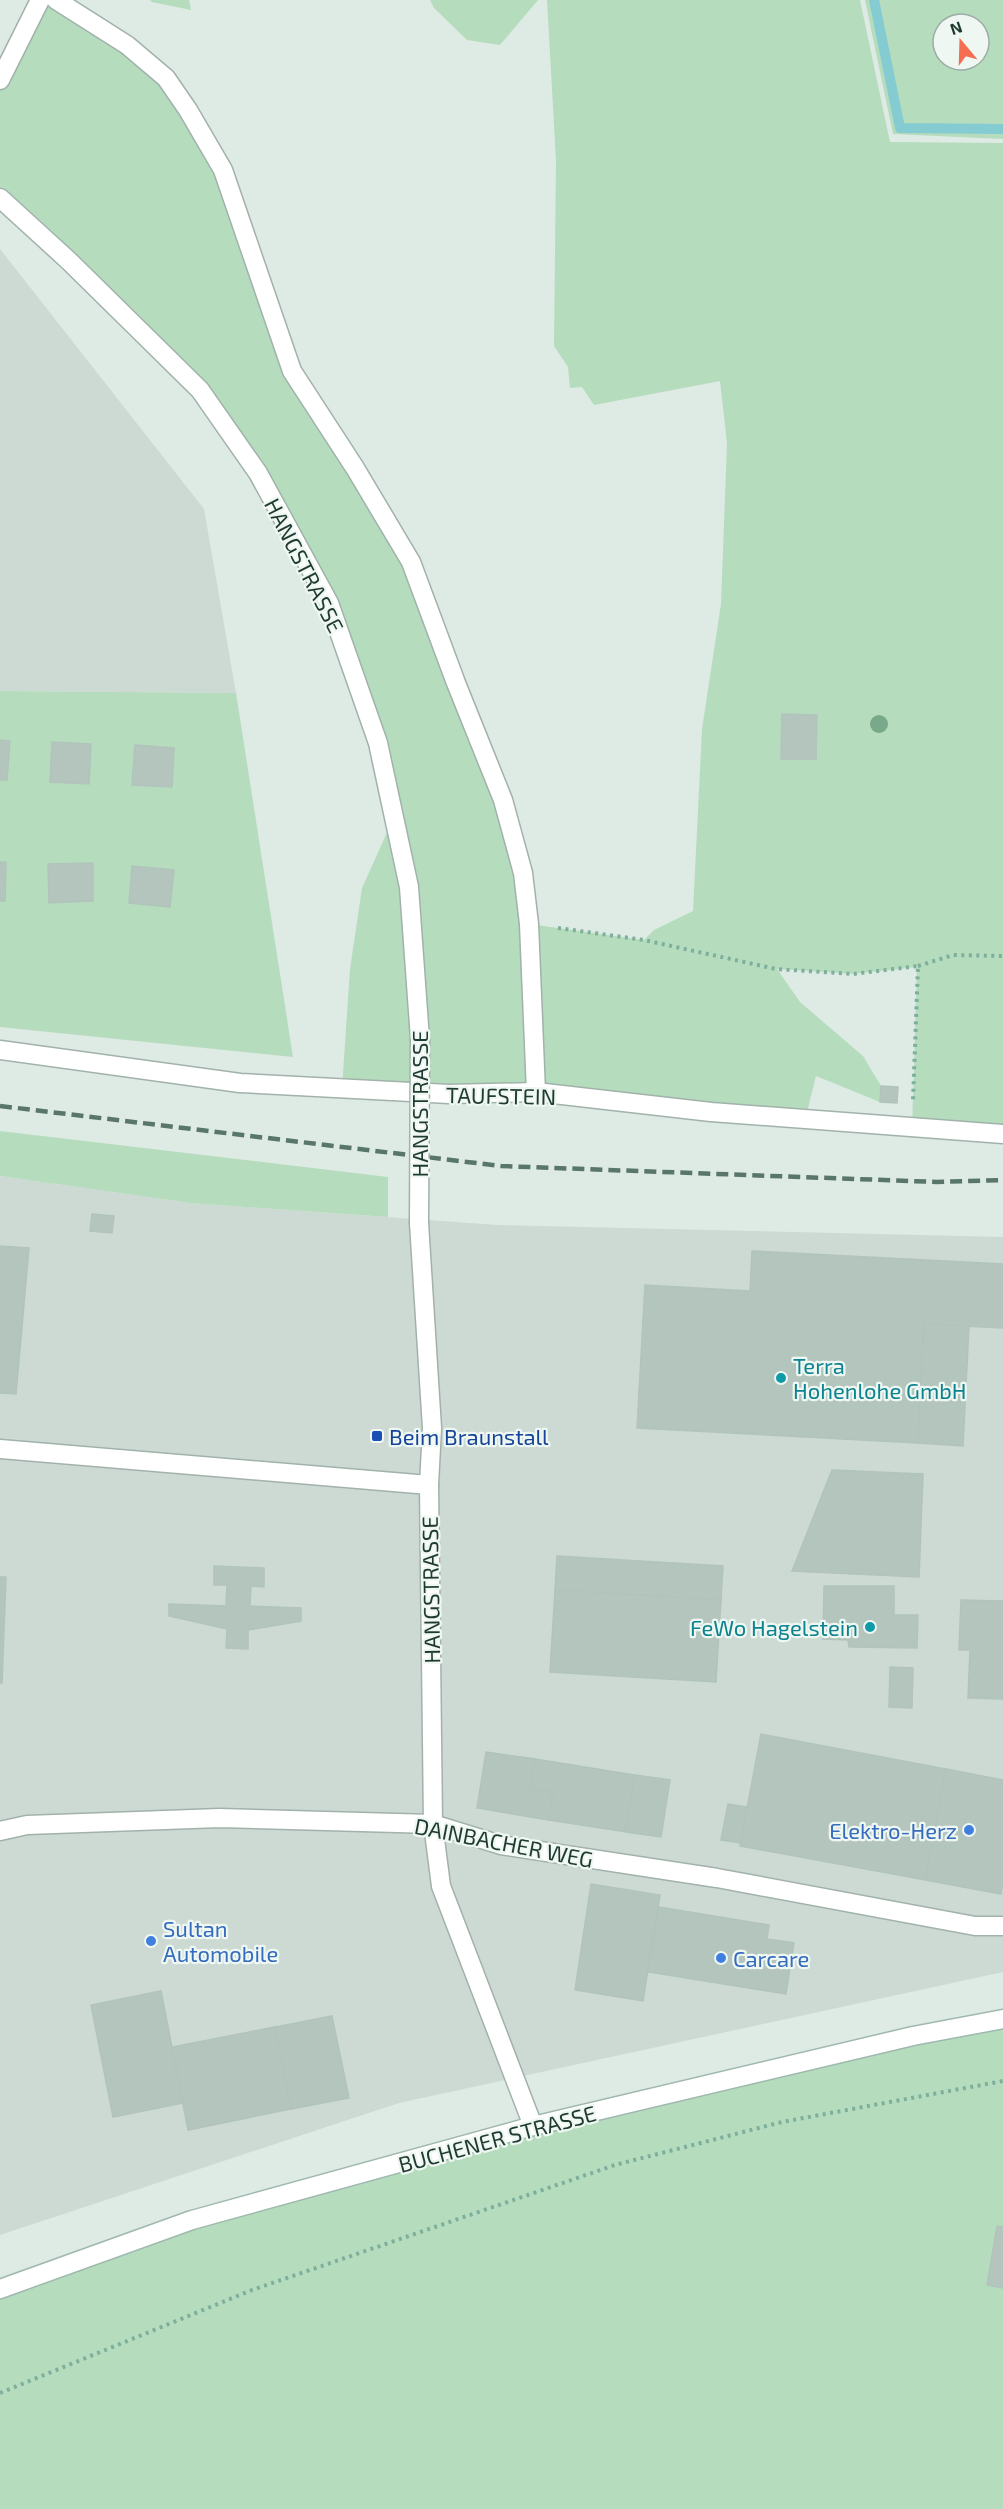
<svg xmlns="http://www.w3.org/2000/svg" width="1003" height="2509" font-family="'Exo 2',sans-serif">
<rect width="100%" height="100%" fill="#deeae4"/>
<!-- built -->
<g fill="#cddad3">
<path d="M0 249 204 509 236 693 0 691Z"/>
<path d="M0 1176 190 1203 497 1225 1003 1237V1972L399 2103 0 2235Z"/>
</g>
<!-- green -->
<g fill="#b6dcbe" fill-rule="evenodd">
<path d="M40 0H56L166 78 223 170 292 371 411 562 503 800 529 924 644 940 654 930 693 911 702 729 721 604 727 443 720 381 594 405 582 387 570 388 568 367 554 346 556 161 547 0H860L890 142 1003 143V1134L912 1129 917 967 853 974 777 969 800 1002 863 1056 881 1086 880 1102 816 1076 805 1120 342 1088 350 969 362 888 394 817 329 603 200 390 0 198V80Z"/>
<path d="M150 0H189L191 10 152 2Z"/>
<path d="M430 0H538L500 45 467 40 434 8Z"/>
<path d="M865 0H1003V139L893 134ZM943 24H979V60H943Z"/>
<path d="M0 691 236 693 293 1057 0 1027Z"/>
<path d="M0 1131 388 1177V1217L190 1203 0 1176Z"/>
<path d="M1003 2019V2509H0V2289L192 2220 533 2126Z"/>
</g>
<g fill="none" stroke-linecap="round" stroke-linejoin="round">
<!-- stream -->
<path stroke="#84cbd2" stroke-width="10" d="M874 0 900 128 1003 129"/>
</g>
<!-- building -->
<g fill="#b4c5bd" stroke="#b1c4bb" stroke-width="1.5">
<path d="M782 714 817 715 816 759H781Z"/>
<path d="M0 740 10 741 7 780H0Z"/>
<path d="M52 742 91 744 89 784 50 782Z"/>
<path d="M135 745 174 748 172 787 132 785Z"/>
<path d="M0 862H6L5 901H0Z"/>
<path d="M93 863V901L49 903 48 864Z"/>
<path d="M132 866 174 870 170 907 129 903Z"/>
<path d="M881 1086 898 1087 897 1103 880 1102Z"/>
<path d="M92 1214 114 1216 112 1233 90 1231Z"/>
<path d="M0 1246 29 1248 16 1394 0 1393Z"/>
<path d="M752 1251 1003 1264V1328L924 1324 918 1443 637 1428 645 1285 750 1291Z"/>
<path d="M924 1324 969 1326 963 1446 918 1443Z"/>
<path d="M832 1470 923 1474 919 1577 792 1571Z"/>
<path d="M557 1556 723 1566 721 1600 555 1590Z"/>
<path d="M214 1566 264 1568V1587L251 1586 250 1606 301 1608V1621L248 1630V1649L226 1648 227 1629 169 1616V1604L226 1606 227 1585H214Z"/>
<path d="M0 1577H6L2 1683H0Z"/>
<path d="M824 1586H894V1615H918L917 1648 849 1647 848 1640 823 1639Z"/>
<path d="M555 1590 721 1600 716 1682 550 1672Z"/>
<path d="M961 1600 1003 1601V1699L968 1698 970 1650H959Z"/>
<path d="M890 1667 913 1668 912 1708 889 1707Z"/>
<path d="M761 1734 946 1769 925 1880 740 1846Z"/>
<path d="M486 1752 535 1759 530 1789 553 1792 548 1820 477 1808Z"/>
<path d="M535 1759 635 1775 626 1832 548 1820 553 1792 530 1789Z"/>
<path d="M946 1769 1003 1780V1881L1001 1894 925 1880Z"/>
<path d="M635 1775 670 1780 661 1837 626 1832Z"/>
<path d="M728 1804 747 1807 741 1843 721 1840Z"/>
<path d="M591 1884 660 1895 643 2001 575 1990Z"/>
<path d="M659 1907 769 1925 767 1939 794 1943 786 1994 648 1972Z"/>
<path d="M161 1991 183 2103 113 2117 91 2005Z"/>
<path d="M332 2016 349 2098 291 2109 275 2027Z"/>
<path d="M275 2027 291 2109 188 2130 172 2047Z"/>
<path d="M997 2226 1003 2227V2288L987 2285Z"/>
</g>
<g fill="none" stroke-linecap="round" stroke-linejoin="round">
<!-- minor casing -->
<g stroke="#a1b2ab" stroke-width="21">
<g id="minor">
<path d="M56 0 127 45 166 78 188 110 223 170 292 371 355 468 411 562 456 683 503 800 523 873 529 924 536 1092"/>
<path d="M0 80 40 0"/>
<path d="M0 198 69 261 200 390 258 473 329 603 378 743 409 887 420 1039"/>
<path d="M0 1050 240 1083 449 1094 536 1092 711 1112 1003 1134"/>
<path d="M419 1223 432 1428 429 1485 433 1824 441 1886 533 2126"/>
<path d="M0 1449 429 1485"/>
<path d="M0 1831 27 1825 220 1818 433 1824 501 1845 717 1878 975 1926H1003"/>
</g>
</g>
<!-- secondary casing -->
<g stroke="#9fb9ae" stroke-width="21">
<path id="secondary" d="M0 2289 192 2220 533 2126 913 2036 1003 2019"/>
</g>
<!-- path -->
<g stroke="#7eaf9c" stroke-width="4" stroke-dasharray="3 4.5" stroke-linecap="butt">
<path d="M558 928 644 940 776 969 853 974 918 966 913 1101"/>
<path d="M918 966 953 955 1003 956"/>
<path d="M0 2393 252 2290 615 2165 782 2122 1003 2081"/>
</g>
<!-- minor -->
<use href="#minor" stroke="#fff" stroke-width="18"/>
<!-- secondary -->
<use href="#secondary" stroke="#fff" stroke-width="18"/>
<!-- rail -->
<path stroke="#59766c" stroke-width="4.5" stroke-dasharray="12 6" stroke-linecap="butt" d="M0 1106 501 1166 937 1182 1003 1180"/>
<!-- minor-bridge casing -->
<g stroke="#a1b2ab" stroke-width="21" stroke-linecap="butt">
<path id="minor-bridge" d="M419 1223 420 1039"/>
</g>
<!-- minor-bridge -->
<use href="#minor-bridge" stroke="#fff" stroke-width="18"/>
</g>
<!-- trees -->
<circle fill="#7aa88a" cx="879" cy="724" r="9"/>
<!-- markers -->
<g fill="#0f9aa8" stroke="#eff7f2" stroke-width="2">
<circle cx="781" cy="1378" r="6"/>
<circle cx="870" cy="1627" r="6"/>
</g>
<rect fill="#1a4fb4" stroke="#eff7f2" stroke-width="2" x="371" y="1430" width="12" height="12" rx="3"/>
<g fill="#3f7fe0" stroke="#eff7f2" stroke-width="2">
<circle cx="969" cy="1830" r="6"/>
<circle cx="151" cy="1941" r="6"/>
<circle cx="721" cy="1958" r="6"/>
</g>
<g text-anchor="middle" dominant-baseline="central" stroke-width="4.5" stroke-linejoin="round" paint-order="stroke">
<!-- street labels -->
<g font-size="22" fill="#1f3a31" stroke="#eff7f2">
<text transform="translate(305 565) rotate(63)">HANGSTRASSE</text>
<text transform="translate(501 1095) rotate(1)">TAUFSTEIN</text>
<text transform="translate(419 1104) rotate(-90)">HANGSTRASSE</text>
<text transform="translate(430 1590) rotate(-91)">HANGSTRASSE</text>
<text transform="translate(504 1842) rotate(11)">DAINBACHER WEG</text>
<text transform="translate(497 2138) rotate(-15)">BUCHENER STRASSE</text>
</g>
<!-- culture labels -->
<g font-size="22" fill="#0d838f" stroke="#eff7f2" text-anchor="start">
<text x="793" y="1365">Terra<tspan x="793" dy="25">Hohenlohe GmbH</tspan></text>
<text x="858" y="1627" text-anchor="end">FeWo Hagelstein</text>
</g>
<!-- transit labels -->
<g font-size="22" fill="#164399" stroke="#eff7f2" text-anchor="start">
<text x="389" y="1436">Beim Braunstall</text>
</g>
<!-- shop labels -->
<g font-size="22" fill="#366cbe" stroke="#eff7f2" text-anchor="start">
<text x="957" y="1830" text-anchor="end">Elektro-Herz</text>
<text x="163" y="1928">Sultan<tspan x="163" dy="25">Automobile</tspan></text>
<text x="733" y="1958">Carcare</text>
</g>
</g>
<!-- north arrow -->
<g transform="translate(961 42) rotate(341)"><circle r="28" fill="#eff7f2" stroke="#9caba5" stroke-width="1.5"/>
<path d="M0-4.5L10 22L0 15L-10 22Z" fill="#f56e51"/>
<text y="-9" font-size="16" font-weight="bold" text-anchor="middle" fill="#1f3a31">N</text>
</g>
</svg>
